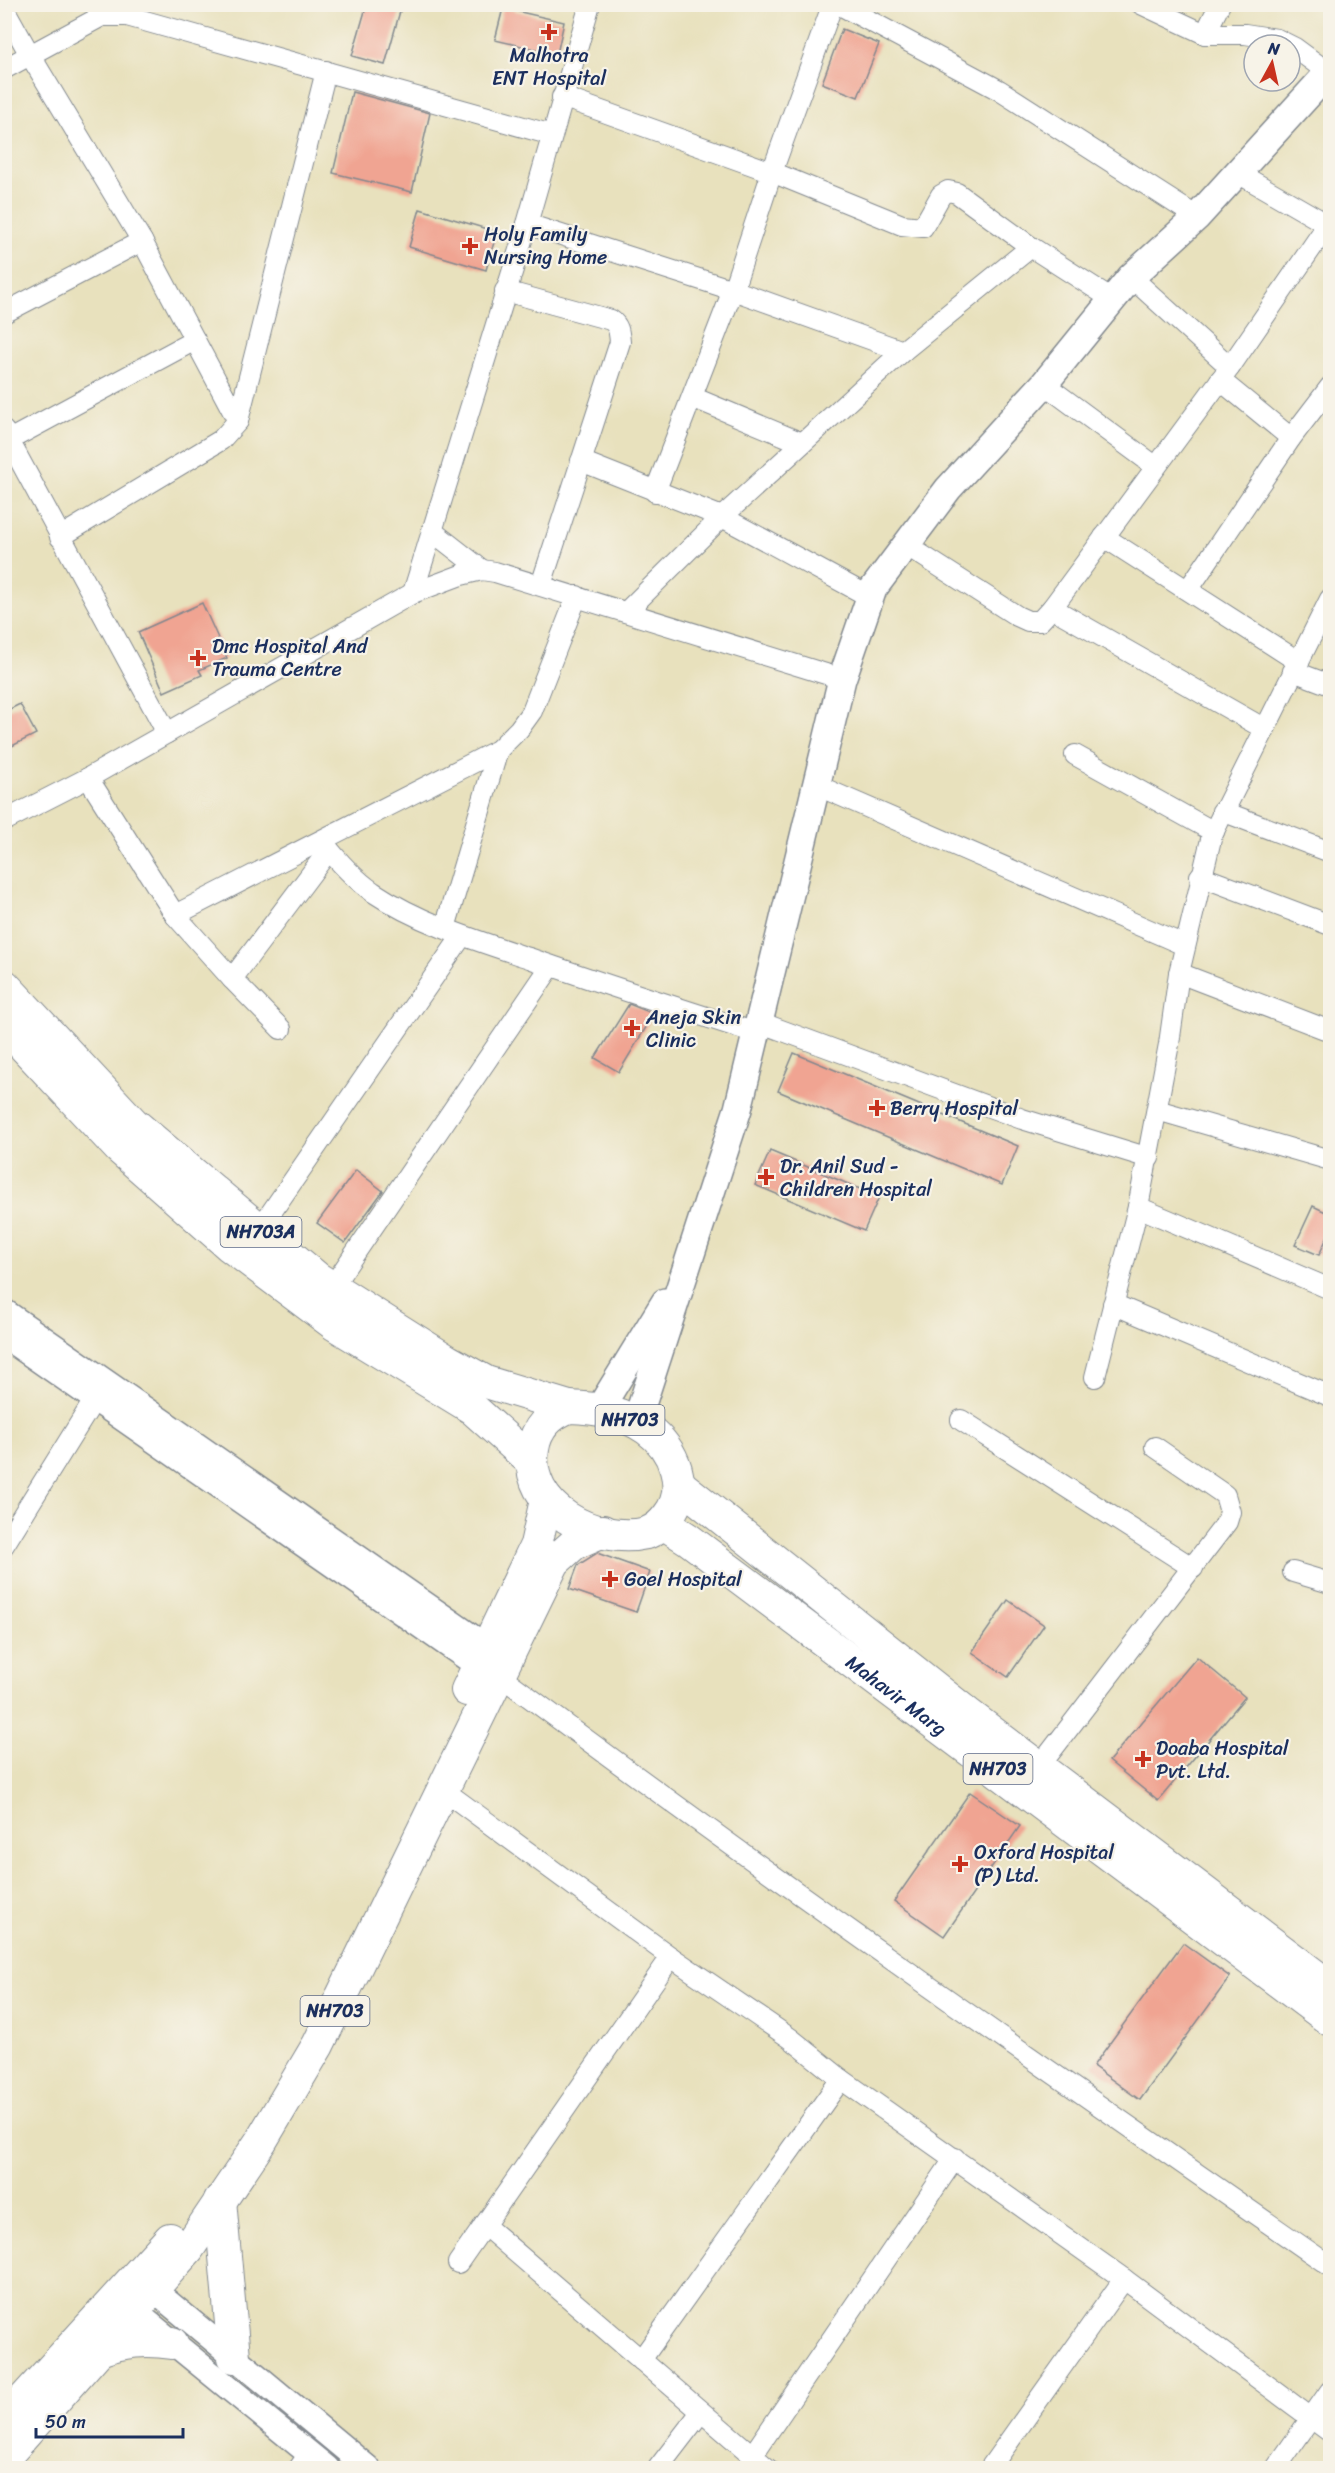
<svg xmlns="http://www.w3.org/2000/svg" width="1335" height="2473" font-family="Sriracha,sans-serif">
<rect width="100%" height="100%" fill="#f7f3e8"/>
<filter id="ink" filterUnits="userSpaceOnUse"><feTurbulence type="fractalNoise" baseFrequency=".0167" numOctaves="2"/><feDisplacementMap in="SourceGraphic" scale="12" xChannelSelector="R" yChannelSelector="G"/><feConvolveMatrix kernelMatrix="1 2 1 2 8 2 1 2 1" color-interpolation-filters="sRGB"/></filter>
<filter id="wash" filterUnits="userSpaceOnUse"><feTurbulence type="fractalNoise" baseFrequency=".008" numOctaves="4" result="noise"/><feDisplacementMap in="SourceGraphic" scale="24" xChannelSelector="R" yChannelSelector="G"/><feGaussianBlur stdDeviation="1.35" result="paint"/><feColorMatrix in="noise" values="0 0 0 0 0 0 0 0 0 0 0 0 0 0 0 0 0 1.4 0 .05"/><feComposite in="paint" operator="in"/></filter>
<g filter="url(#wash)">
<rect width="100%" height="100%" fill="#e8e1bd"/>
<g id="blocks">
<!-- building -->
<g fill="#f0a492">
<path d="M367 4H402L385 65 352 56Z"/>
<path d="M503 8 564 22 557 54 495 40Z"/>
<path d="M842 29 879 44 858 97 822 83Z"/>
<path d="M352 92 430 113 412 192 333 173Z"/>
<path d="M420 209 497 232 486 270 409 247Z"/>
<path d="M202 603 227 658 199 670 202 675 164 692 138 632Z"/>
<path d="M20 704 36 734 4 750V712Z"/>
<path d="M629 1004 654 1014 619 1072 595 1058Z"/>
<path d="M794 1053 1018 1146 1002 1185 778 1091Z"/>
<path d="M770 1151 879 1197 864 1231 755 1185Z"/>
<path d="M356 1170 383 1191 345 1243 317 1223Z"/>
<path d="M1313 1206 1330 1214V1231L1319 1255 1295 1245Z"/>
<path d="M597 1553 650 1572 636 1612 569 1589 578 1565Z"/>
<path d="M1008 1600 1044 1625 1008 1677 972 1652Z"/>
<path d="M1197 1657 1245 1697 1158 1801 1109 1761Z"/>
<path d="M970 1792 1020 1826 944 1936 894 1901Z"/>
<path d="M1183 1943 1230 1977 1140 2100 1093 2066Z"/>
</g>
</g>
</g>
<g filter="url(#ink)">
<use href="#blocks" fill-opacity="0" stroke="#82888e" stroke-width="1.5"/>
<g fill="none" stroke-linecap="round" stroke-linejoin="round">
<!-- minor casing -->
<g stroke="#82888e" stroke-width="22">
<g id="minor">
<path d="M838 4 999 90 1197 217"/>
<path d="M1141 4 1205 34H1245L1277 39 1295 48 1329 73"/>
<path d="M4 8 30 55 142 241 238 421"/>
<path d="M1205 34 1220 4"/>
<path d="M4 69 102 16H127L552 135"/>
<path d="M562 97 772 172 902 225 923 227 941 195 948 191 957 193 1031 247 1112 299"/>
<path d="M1238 173 1330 226"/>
<path d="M527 224 733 290 903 351"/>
<path d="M1131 277 1230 367"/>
<path d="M505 291 611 320C619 326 619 332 620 342L541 585"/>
<path d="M4 313 142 241"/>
<path d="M1220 380 1291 438"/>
<path d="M1044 384 1155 466"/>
<path d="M692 397 802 443"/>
<path d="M4 431 167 733"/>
<path d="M9 440 195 340"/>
<path d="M581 461 722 517 870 597"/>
<path d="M655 492 733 290 772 172 832 6"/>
<path d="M432 531 482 570"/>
<path d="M60 537 221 440 238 421 326 71"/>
<path d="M1104 537 1299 662"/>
<path d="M906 545 1017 616 1028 621H1040L1052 608 1230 367 1328 224"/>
<path d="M1188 590 1291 438 1330 387"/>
<path d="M413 593 527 224 590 4"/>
<path d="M1052 608 1263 728"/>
<path d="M626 612 722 517 903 351 1031 247"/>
<path d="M1293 671 1330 685"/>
<path d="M1075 755 1214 832"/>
<path d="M88 778 175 915 232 979 281 1029"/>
<path d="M816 785 1184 945"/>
<path d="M1222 811 1330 852"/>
<path d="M4 821 88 778 413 593 461 575 482 570 495 572 842 679"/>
<path d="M322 841C337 860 353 878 373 892 421 924 478 941 532 959 606 985 681 1009 756 1033"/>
<path d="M1200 876 1330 925"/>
<path d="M175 915 498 750 519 729 532 711 577 596"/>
<path d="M445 928 498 750"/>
<path d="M1179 973 1330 1031"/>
<path d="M232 979 329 850"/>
<path d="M759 1022 1022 1119 1149 1158"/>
<path d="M1157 1110 1330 1160"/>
<path d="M1138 1207 1330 1289"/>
<path d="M259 1230 462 936"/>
<path d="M332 1287 551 966"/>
<path d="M1113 1304 1330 1396"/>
<path d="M1095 1377 1138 1207 1169 1044 1179 973 1212 835 1330 599"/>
<path d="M961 1420 1193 1568"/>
<path d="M4 1545 96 1397"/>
<path d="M1293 1572 1330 1583"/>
<path d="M498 1674C771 1878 1050 2072 1330 2266"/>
<path d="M1039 1767 1227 1522 1230 1512 1225 1495 1155 1447"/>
<path d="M442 1789 671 1957 790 2038 841 2079 1124 2279 1330 2432"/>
<path d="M484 2225 767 2468"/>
<path d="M458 2263 671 1957"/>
<path d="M641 2360 841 2079"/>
<path d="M752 2456 955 2158"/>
<path d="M299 2468 309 2454"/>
<path d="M658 2468 701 2412"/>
<path d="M990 2468 1124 2279"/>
<path d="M1276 2468 1330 2391"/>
</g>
</g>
<!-- tertiary casing -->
<g stroke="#82888e" stroke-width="27">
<g id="tertiary">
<path d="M4 1311 487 1647"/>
<path d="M4 1336 478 1666"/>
<path d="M139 2278 368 2468"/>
<path d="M122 2301 327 2468"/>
</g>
</g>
<!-- secondary casing -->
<g stroke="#82888e" stroke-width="30">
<g id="secondary">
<path d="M600 1408 665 1302"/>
<path d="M636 1423 738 1109 842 679 873 589 948 489 1044 384 1131 277 1197 217 1330 71"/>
</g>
</g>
<!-- trunk casing -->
<g stroke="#82888e" stroke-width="34">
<g id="trunk">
<path d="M4 985 133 1123 317 1278 448 1361 486 1382 569 1407"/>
<path d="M4 1025 119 1148 230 1246 334 1324 472 1408 531 1461"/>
<path d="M569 1407C597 1408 623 1412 647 1429 674 1448 690 1489 668 1516 663 1523 655 1530 647 1533 595 1545 524 1508 533 1449 536 1428 550 1414 569 1407Z"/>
<path d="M680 1485 968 1714 1330 1987"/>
<path id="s1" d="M663 1523 688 1539 1330 2020"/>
<path d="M467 1690 536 1545 546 1500"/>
<path d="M220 2200 234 2357"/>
<path d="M99 2350C125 2341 145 2339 172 2343"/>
<path d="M4 2421 170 2239"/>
<path d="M4 2458 188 2249 261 2141 318 2045 554 1562 575 1543 603 1531"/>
</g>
</g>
<!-- minor -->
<use href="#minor" stroke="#fff" stroke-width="20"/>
<!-- tertiary -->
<use href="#tertiary" stroke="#fff" stroke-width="24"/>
<!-- secondary -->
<use href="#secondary" stroke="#fff" stroke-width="27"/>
<!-- trunk -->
<use href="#trunk" stroke="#fff" stroke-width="32"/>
</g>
</g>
<!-- markers -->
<g fill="#c8321e" stroke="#f7f3e8" stroke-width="2">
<path d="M546 23h6v6h6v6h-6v6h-6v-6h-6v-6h6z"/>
<path d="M467 237h6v6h6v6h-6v6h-6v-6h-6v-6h6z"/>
<path d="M195 649h6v6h6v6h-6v6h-6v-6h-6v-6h6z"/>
<path d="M629 1019h6v6h6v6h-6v6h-6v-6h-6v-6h6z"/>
<path d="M874 1099h6v6h6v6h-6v6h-6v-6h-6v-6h6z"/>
<path d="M763 1168h6v6h6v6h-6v6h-6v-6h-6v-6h6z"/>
<path d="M607 1570h6v6h6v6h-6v6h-6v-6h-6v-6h6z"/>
<path d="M1140 1750h6v6h6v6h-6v6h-6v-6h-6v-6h6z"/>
<path d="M957 1855h6v6h6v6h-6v6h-6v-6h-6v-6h6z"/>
</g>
<g text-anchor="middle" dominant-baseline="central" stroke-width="4.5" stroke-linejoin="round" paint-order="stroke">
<!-- shield labels -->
<g fill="#f7f3e8" stroke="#5d6a87" stroke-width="1.5">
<rect x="220.5" y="1217" width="81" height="30" rx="4.5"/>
<rect x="595.5" y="1405" width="69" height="30" rx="4.5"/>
<rect x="963.5" y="1754" width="69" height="30" rx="4.5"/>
<rect x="300.5" y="1996" width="69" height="30" rx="4.5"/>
</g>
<g font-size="18" font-weight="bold" fill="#1b2f5e">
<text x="261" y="1232">NH703A</text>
<text x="630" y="1420">NH703</text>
<text x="998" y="1769">NH703</text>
<text x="335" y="2011">NH703</text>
</g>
<!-- poi labels -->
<g font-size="20" fill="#1b2f5e" stroke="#f7f3e8" text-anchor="start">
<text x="549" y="55" text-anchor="middle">Malhotra<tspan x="549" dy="23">ENT Hospital</tspan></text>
<text x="484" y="234">Holy Family<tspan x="484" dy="23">Nursing Home</tspan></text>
<text x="212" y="646">Dmc Hospital And<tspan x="212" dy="23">Trauma Centre</tspan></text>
<text x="646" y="1017">Aneja Skin<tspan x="646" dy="23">Clinic</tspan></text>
<text x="890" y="1108">Berry Hospital</text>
<text x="780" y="1166">Dr. Anil Sud -<tspan x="780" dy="23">Children Hospital</tspan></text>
<text x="624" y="1579">Goel Hospital</text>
<text x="1156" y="1748">Doaba Hospital<tspan x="1156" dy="23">Pvt. Ltd.</tspan></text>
<text x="974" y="1852">Oxford Hospital<tspan x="974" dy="23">(P) Ltd.</tspan></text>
</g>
<!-- street labels -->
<g font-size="20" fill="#1b2f5e" stroke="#f7f3e8">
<text stroke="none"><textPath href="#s1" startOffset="290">Mahavir Marg</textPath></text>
</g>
</g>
<!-- margin -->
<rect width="1335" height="2473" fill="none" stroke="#f7f3e8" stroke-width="24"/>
<!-- north arrow -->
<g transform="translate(1272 63) rotate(8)"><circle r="28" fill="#f7f3e8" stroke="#9fa5b1" stroke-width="1.5"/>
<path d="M0-4.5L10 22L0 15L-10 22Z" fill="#c8321e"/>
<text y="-9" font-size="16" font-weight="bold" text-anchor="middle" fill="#1b2f5e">N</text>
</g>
<!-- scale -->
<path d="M36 2428v9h147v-9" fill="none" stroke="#1b2f5e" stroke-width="3"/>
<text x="45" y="2428" font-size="18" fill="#1b2f5e" stroke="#f7f3e8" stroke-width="4.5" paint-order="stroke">50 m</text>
</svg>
